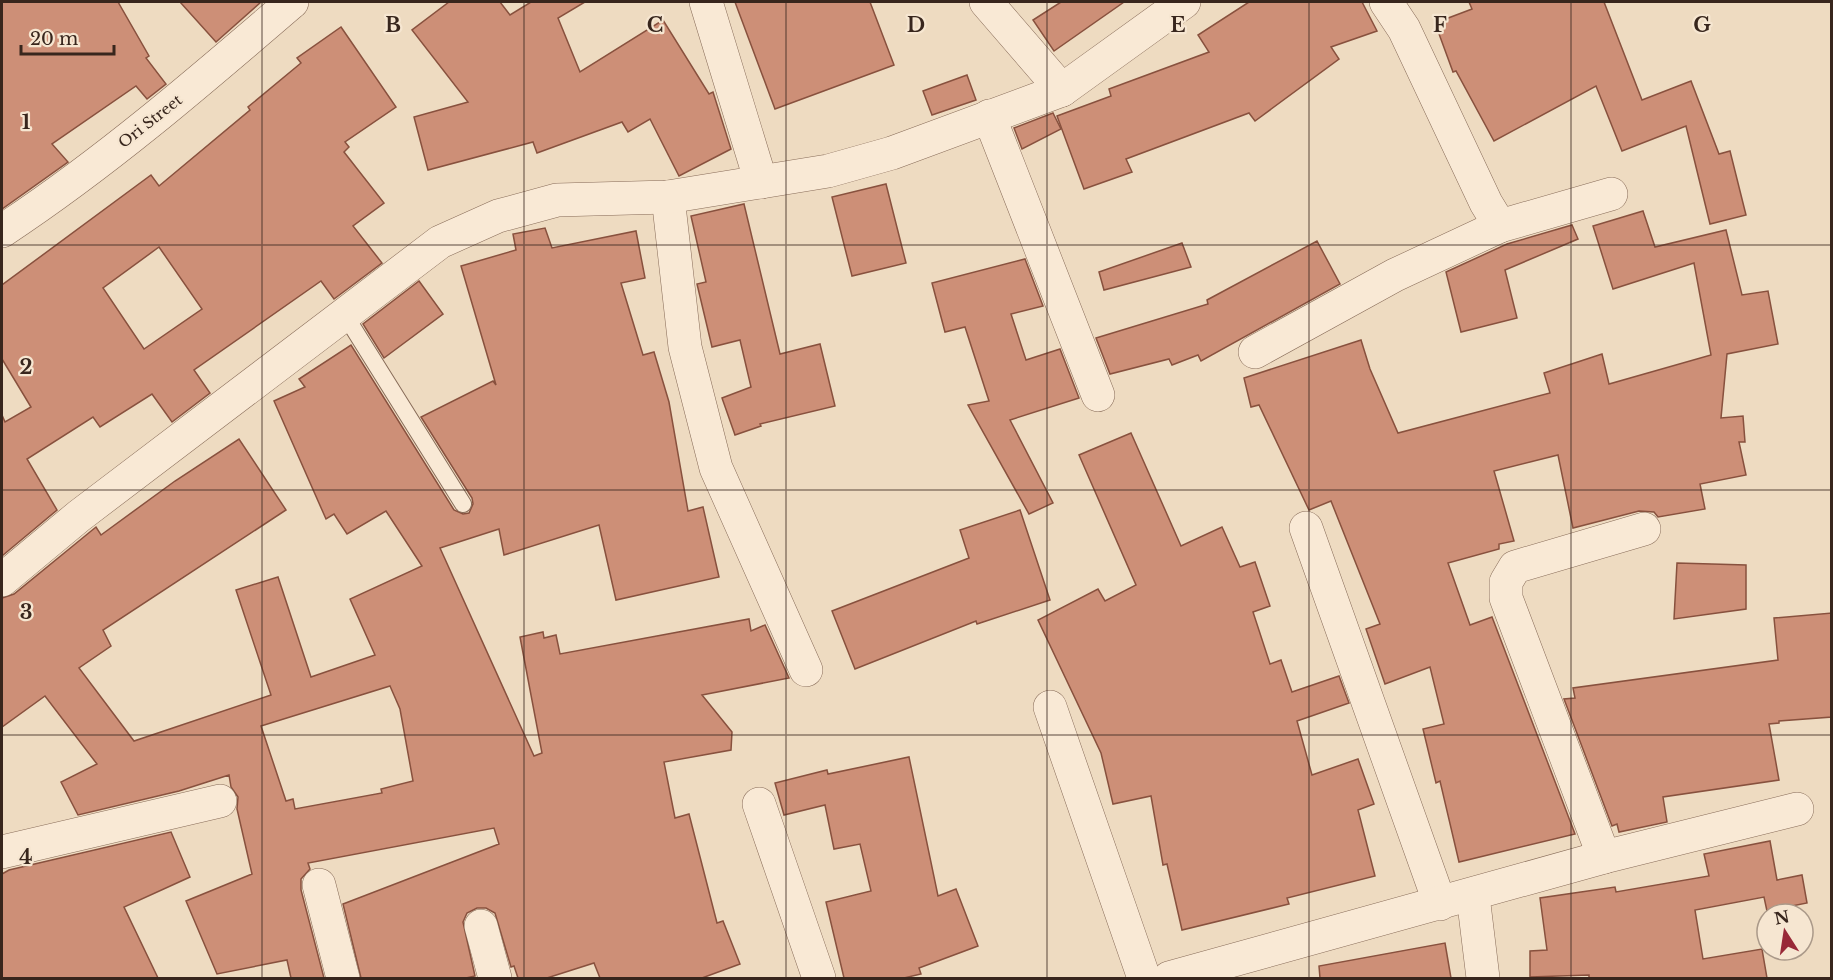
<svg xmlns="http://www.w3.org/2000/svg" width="1833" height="980" font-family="'Libre Baskerville',serif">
<rect width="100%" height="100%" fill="#eedbc1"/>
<!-- building -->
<g fill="#cd8f77" stroke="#88513e" stroke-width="1.5" fill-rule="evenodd">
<path d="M2 2H118L149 56 146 58 166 84 147 99 136 86 52 144 68 162 2 209Z"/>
<path d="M180 2H261L216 42Z"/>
<path d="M449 2H500L510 15 531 2H585L558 18 580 72 663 20 709 94 713 92 731 149 679 176 650 119 628 132 622 122 537 153 533 142 428 170 414 117 468 102 412 30Z"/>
<path d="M735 2H870L894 65 775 109Z"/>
<path d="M1061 2H1124L1054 51 1033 20Z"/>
<path d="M1249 2H1362L1377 31 1331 47 1339 59 1255 121 1249 113 1126 159 1132 172 1084 189 1057 116 1111 96 1109 89 1209 52 1198 35Z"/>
<path d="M1469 2H1604L1642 100 1691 81 1719 154 1730 151 1746 215 1710 224 1686 126 1622 151 1596 86 1494 141 1456 71 1453 72 1435 23 1472 9Z"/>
<path d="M341 27 396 107 345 142 349 147 344 152 384 203 353 226 382 263 334 299 321 281 194 370 210 393 172 422 152 394 100 427 93 417 27 459 57 510 2 556V415L5 422 31 407 2 359V285L151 175 159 186 250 110 248 107 301 63 297 58ZM159 247 202 309 144 349 103 288Z"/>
<path d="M967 75 976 100 932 115 923 91Z"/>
<path d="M1053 113 1061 129 1022 149 1014 128Z"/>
<path d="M886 184 906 263 852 276 832 197Z"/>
<path d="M744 204 780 354 820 344 835 406 760 424 761 426 735 435 722 398 751 387 740 340 712 347 697 284 706 282 691 216Z"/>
<path d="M1643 211 1655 247 1726 230 1742 295 1768 291 1778 344 1727 354 1721 418 1743 416 1745 442H1739L1746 475 1700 484 1705 509 1658 517 1654 512 1639 511 1573 528 1558 455 1494 471 1514 541 1499 544V549L1448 563 1470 625 1492 617 1575 834 1459 862 1440 781 1436 783 1423 729 1444 724 1430 667 1385 684 1366 629 1380 624 1331 501 1309 510 1259 405 1251 407 1244 378 1361 340 1370 369 1398 433 1550 393 1544 373 1602 354 1609 384 1711 355 1694 263 1613 289 1593 226Z"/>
<path d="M1572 225 1578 239 1505 270 1517 318 1461 332 1446 272 1507 244Z"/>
<path d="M545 228 552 248 636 231 645 278 621 283 643 355 654 352 669 402 688 511 703 507 719 577 616 600 599 525 504 555 499 529 440 548 534 756 542 753 520 637 543 632 544 638 556 635 560 654 749 619 751 631 765 625 789 678 702 695 732 732 731 750 664 762 675 818 689 814 717 923 723 921 740 964 702 978H600L594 963 547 978H518L514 966 511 967 495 913 486 908H477L467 913 463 922 475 976 466 978H361L343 904 499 844 494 828 308 863 310 869 301 879V890L324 978H291L287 960 217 974 186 901 252 874 237 809 238 797 231 787 229 775 179 791 78 815 61 782 97 764 45 696 2 727V598L14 594 96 527 101 535 175 481 239 439 286 510 103 630 111 646 79 668 134 741 271 695 236 590 278 577 311 677 375 655 350 599 422 566 386 511 347 534 334 514 326 519 274 401 305 387 299 379 351 345 454 510 463 514 469 513 473 504 472 498 421 417 493 381 496 385 461 266 516 250 513 234ZM390 686 400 709 413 781 381 789 382 793 295 809 293 799 286 801 261 726Z"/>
<path d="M1317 241 1340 284 1201 361 1198 355 1172 365 1169 359 1110 374 1096 338 1208 304 1207 300Z"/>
<path d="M1182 243 1191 267 1104 290 1099 272Z"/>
<path d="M1025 259 1043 306 1011 314 1026 360 1060 349 1079 398 1010 420 1053 503 1029 514 968 405 989 401 965 327 945 332 932 283Z"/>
<path d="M419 281 443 314 384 358 363 324Z"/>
<path d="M1131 433 1181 546 1222 527 1240 567 1255 562 1270 606 1253 612 1270 664 1281 660 1292 692 1339 676 1349 703 1297 721 1312 775 1358 759 1374 804 1358 810 1375 876 1287 898 1289 904 1182 930 1167 864 1163 865 1151 796 1113 804 1101 753 1038 620 1098 589 1105 601 1136 585 1079 455Z"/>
<path d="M1020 510 1050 600 977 624 976 621 855 669 832 611 969 558 960 530Z"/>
<path d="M1677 563 1746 565V609L1674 619Z"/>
<path d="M1832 613V717L1779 721V723L1769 724 1779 780 1663 797 1667 822 1619 832 1617 824 1612 826 1564 699 1575 698 1573 688 1778 660 1774 618Z"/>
<path d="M909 757 938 896 956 889 978 946 919 968 921 974 904 978H844L826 902 871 891 860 844 834 849 825 805 784 815 775 783 827 770 828 774Z"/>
<path d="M171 832 190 877 124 907 158 978H2V874L9 870Z"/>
<path d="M1770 841 1777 880 1802 875 1807 903 1767 911 1764 897 1695 910 1703 959 1762 949 1767 978H1589V975L1530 977V951L1547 950 1540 898 1615 887 1616 892 1709 876 1704 854Z"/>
<path d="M1445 943 1451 978H1320L1319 966Z"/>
</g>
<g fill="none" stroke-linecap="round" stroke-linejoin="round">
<!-- lane casing -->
<g stroke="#886c59" stroke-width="18">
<path id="lane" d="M345 315 463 504"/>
</g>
<!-- street casing -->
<g stroke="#886c59" stroke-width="34">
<g id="street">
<path d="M706 2 761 182"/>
<path d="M986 2 1062 90"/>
<path d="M1386 2 1404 29 1486 203 1500 226"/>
<path d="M989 116 1098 395"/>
<path d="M668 197 685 347 716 468 806 670"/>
<path d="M2 231C105 163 199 82 292 2"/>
<path d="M1255 352 1395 275 1500 226 1611 194"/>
<path d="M1306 528 1440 904"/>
<path d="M2 580 79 516 440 242 498 216 557 200 668 197 828 171 892 153 1062 90 1184 2"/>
<path d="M1050 707 1144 978"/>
<path d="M759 804 819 978"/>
<path d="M2 852 220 801"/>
<path d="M1604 857 1506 598V582L1515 567 1644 529"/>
<path d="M319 885 343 978"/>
<path d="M1473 896 1483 978"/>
<path d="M481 926 495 978"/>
<path d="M1169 978 1604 857 1797 809"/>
</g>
</g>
<!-- lane -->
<use href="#lane" stroke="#f9e9d5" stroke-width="16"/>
<!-- street -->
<use href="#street" stroke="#f9e9d5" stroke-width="33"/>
</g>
<!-- grid -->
<path fill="none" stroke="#38261d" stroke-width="1.5" stroke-opacity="0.55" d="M262 2V978M524 2V978M786 2V978M1047 2V978M1309 2V978M1571 2V978M2 245H1832M2 490H1832M2 735H1832"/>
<g text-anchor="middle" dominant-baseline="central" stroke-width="4.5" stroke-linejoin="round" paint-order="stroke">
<!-- street labels -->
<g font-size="15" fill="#38261d" stroke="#f6e6d1">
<text transform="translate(150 121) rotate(-38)">Ori Street</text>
</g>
</g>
<g font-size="20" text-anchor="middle" font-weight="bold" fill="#38261d" stroke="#f6e6d1" stroke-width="4.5" stroke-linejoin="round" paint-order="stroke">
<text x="393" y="32">B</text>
<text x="655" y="32">C</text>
<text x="916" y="32">D</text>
<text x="1178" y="32">E</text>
<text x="1440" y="32">F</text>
<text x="1702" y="32">G</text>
<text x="26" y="129">1</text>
<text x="26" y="374">2</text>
<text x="26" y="619">3</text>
<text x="26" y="864">4</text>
</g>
<!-- border -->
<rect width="1833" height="980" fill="none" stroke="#38261d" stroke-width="6"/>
<!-- north arrow -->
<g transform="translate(1785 932) rotate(348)"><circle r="28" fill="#f6e6d1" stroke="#aa9989" stroke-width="1.5"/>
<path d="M0-4.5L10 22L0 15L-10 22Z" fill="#982837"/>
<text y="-9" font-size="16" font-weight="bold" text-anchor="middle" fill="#38261d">N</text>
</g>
<!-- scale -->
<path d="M21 45v9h93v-9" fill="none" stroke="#38261d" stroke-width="3"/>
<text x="30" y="45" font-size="18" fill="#38261d" stroke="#f6e6d1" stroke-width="4.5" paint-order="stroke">20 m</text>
</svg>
